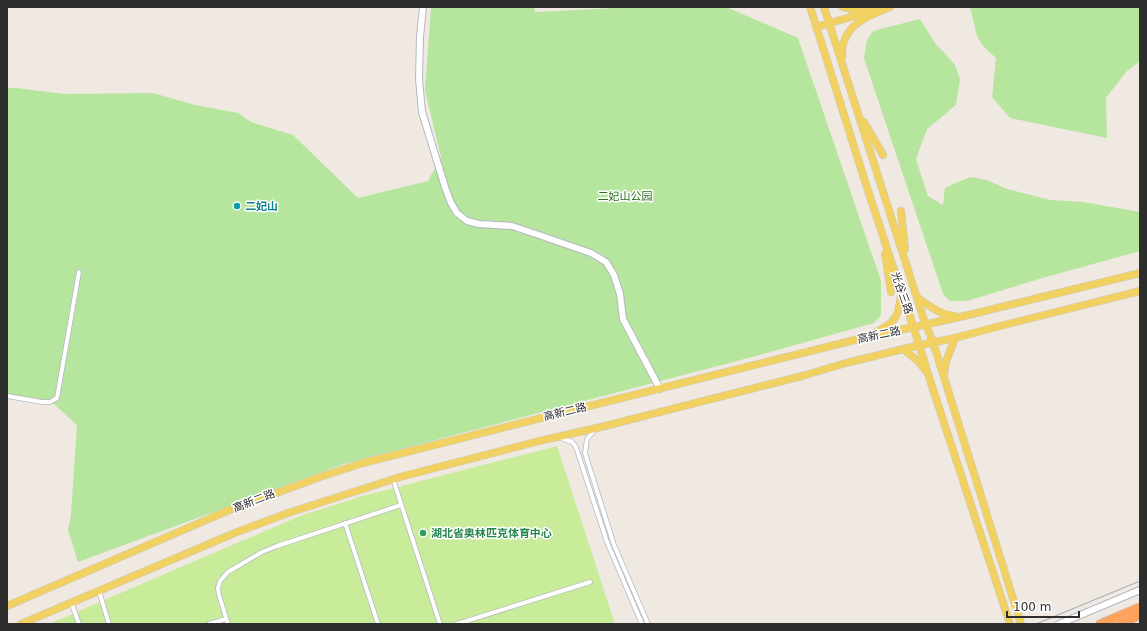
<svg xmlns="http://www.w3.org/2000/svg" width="1147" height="631" font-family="'DejaVu Sans','Noto Sans SC',sans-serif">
<rect width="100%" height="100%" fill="#efe9e1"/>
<!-- green -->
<g fill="#b6e59e">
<path d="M431 7H534L535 12 635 7H726L798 38 881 281V315L874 323 752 357 344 464 78 562 68 530 71 514 77 425 54 404 7 398V88H16L64 94 153 93 195 105 238 113 251 122 293 135 358 198 428 181 441 157 425 91Z"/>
<path d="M970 7H1140V61L1127 71 1106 98 1107 138 1010 118 992 97 996 58 983 46 977 36Z"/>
<path d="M920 19 935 43 955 65 960 79 956 105 927 129 916 159 928 196 943 205 945 188 970 177 987 180 1007 189 1050 200 1083 202 1140 212V251L1039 279 967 301H950L943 294 864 58 867 40 873 31Z"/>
</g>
<!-- pitch -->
<path fill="#c9ec9a" d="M557 446 615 624H49L218 551 303 515 363 496Z"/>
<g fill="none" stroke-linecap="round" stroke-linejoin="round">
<!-- street casing -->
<g stroke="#b4b7c1" stroke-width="5.5">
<g id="street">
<path d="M7 396 42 402H50L57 398 79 272"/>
<path d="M595 430 587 439 585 453 614 545 648 624"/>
<path d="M561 438 572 442 576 447 607 542 642 624"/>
<path d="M393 479 440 624"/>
<path d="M345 523 378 624"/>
<path d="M99 591 109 624"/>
<path d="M71 602 79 624"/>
<path d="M209 624 226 619"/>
<path d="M228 624 219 595 218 588 220 581 228 572 262 552 277 546 401 505"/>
<path d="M457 624 590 582"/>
</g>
</g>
<!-- secondary casing -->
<g stroke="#b4b7c1" stroke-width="8">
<g id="secondary">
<path d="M423 7 420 37 419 79 422 112 445 187 451 203 457 213 467 221 479 224 512 226 536 234 591 253 606 262 614 275 620 294 623 319 660 389"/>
<path d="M1059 624 1140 590"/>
</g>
</g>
<!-- primary casing -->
<g stroke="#c9c9c9" stroke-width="8">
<g id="primary">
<path d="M810 7C834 81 856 156 881 230 896 278 914 325 928 374L1010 624"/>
<path d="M824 7 925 323 933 342 1021 624"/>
<path d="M843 7 854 10 878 7"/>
<path d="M816 27 872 11"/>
<path d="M842 57C842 53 842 49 843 45 848 22 871 15 890 7"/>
<path d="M864 122 883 155"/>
<path d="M901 211 905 249"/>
<path d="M885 254 891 292"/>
<path d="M918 298C929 306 941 315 955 316"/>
<path d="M876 332C897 322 899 315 901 293"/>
<path d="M903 349 918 361 926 371"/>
<path d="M944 375 946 362 955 338"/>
<path d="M7 606 227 511 320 477 363 463 541 418 867 337 960 317 1140 273"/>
<path d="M21 624 237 532 291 512 400 477 539 441 597 428 802 376 846 363 920 345 955 338 1000 326 1140 291"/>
</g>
</g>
<!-- highway casing -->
<g stroke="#c9c9c9" stroke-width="10">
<g id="highway">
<path d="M1100 624 1140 607"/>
<path d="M1120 624 1140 615"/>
</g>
</g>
<!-- street -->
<use href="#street" stroke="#fff" stroke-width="4"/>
<!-- secondary -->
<use href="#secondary" stroke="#fff" stroke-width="6"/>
<!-- primary -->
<use href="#primary" stroke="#f2d163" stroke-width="7"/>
<!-- highway -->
<use href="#highway" stroke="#ffa35c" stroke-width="8"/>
<!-- tram -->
<path stroke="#a3a6b8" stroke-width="1" d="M1036 624 1140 581"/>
</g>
<!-- markers -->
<circle fill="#0f9aa8" stroke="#fff" stroke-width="1.5" cx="237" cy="206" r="4"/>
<circle fill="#2e9e5b" stroke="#fff" stroke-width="1.5" cx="423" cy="533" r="4"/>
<g text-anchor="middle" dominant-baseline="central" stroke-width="3" stroke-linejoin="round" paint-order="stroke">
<!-- park labels -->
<g font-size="11" fill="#2c6e1b" stroke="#fff">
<text x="625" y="196">二妃山公园</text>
</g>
<!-- culture labels -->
<g font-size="11" font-weight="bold" fill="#0d838f" stroke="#fff" text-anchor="start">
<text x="245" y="206">二妃山</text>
</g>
<!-- street labels -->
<g font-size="11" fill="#2e2e2e" stroke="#fff">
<text transform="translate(902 293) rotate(71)">光谷三路</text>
<text transform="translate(879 335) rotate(-12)">高新二路</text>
<text transform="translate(565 412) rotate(-14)">高新二路</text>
<text transform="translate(254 501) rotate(-21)">高新二路</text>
</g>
<!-- leisure labels -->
<g font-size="11" font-weight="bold" fill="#27864d" stroke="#fff" text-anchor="start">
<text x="431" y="533">湖北省奥林匹克体育中心</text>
</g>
</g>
<!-- border -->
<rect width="1147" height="631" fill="none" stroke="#2e2e2e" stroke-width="16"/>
<!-- scale -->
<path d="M1007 611v6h72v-6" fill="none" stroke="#2e2e2e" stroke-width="2"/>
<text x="1013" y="611" font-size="12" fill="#2e2e2e" stroke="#ffffff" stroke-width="3" paint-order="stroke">100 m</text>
</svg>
